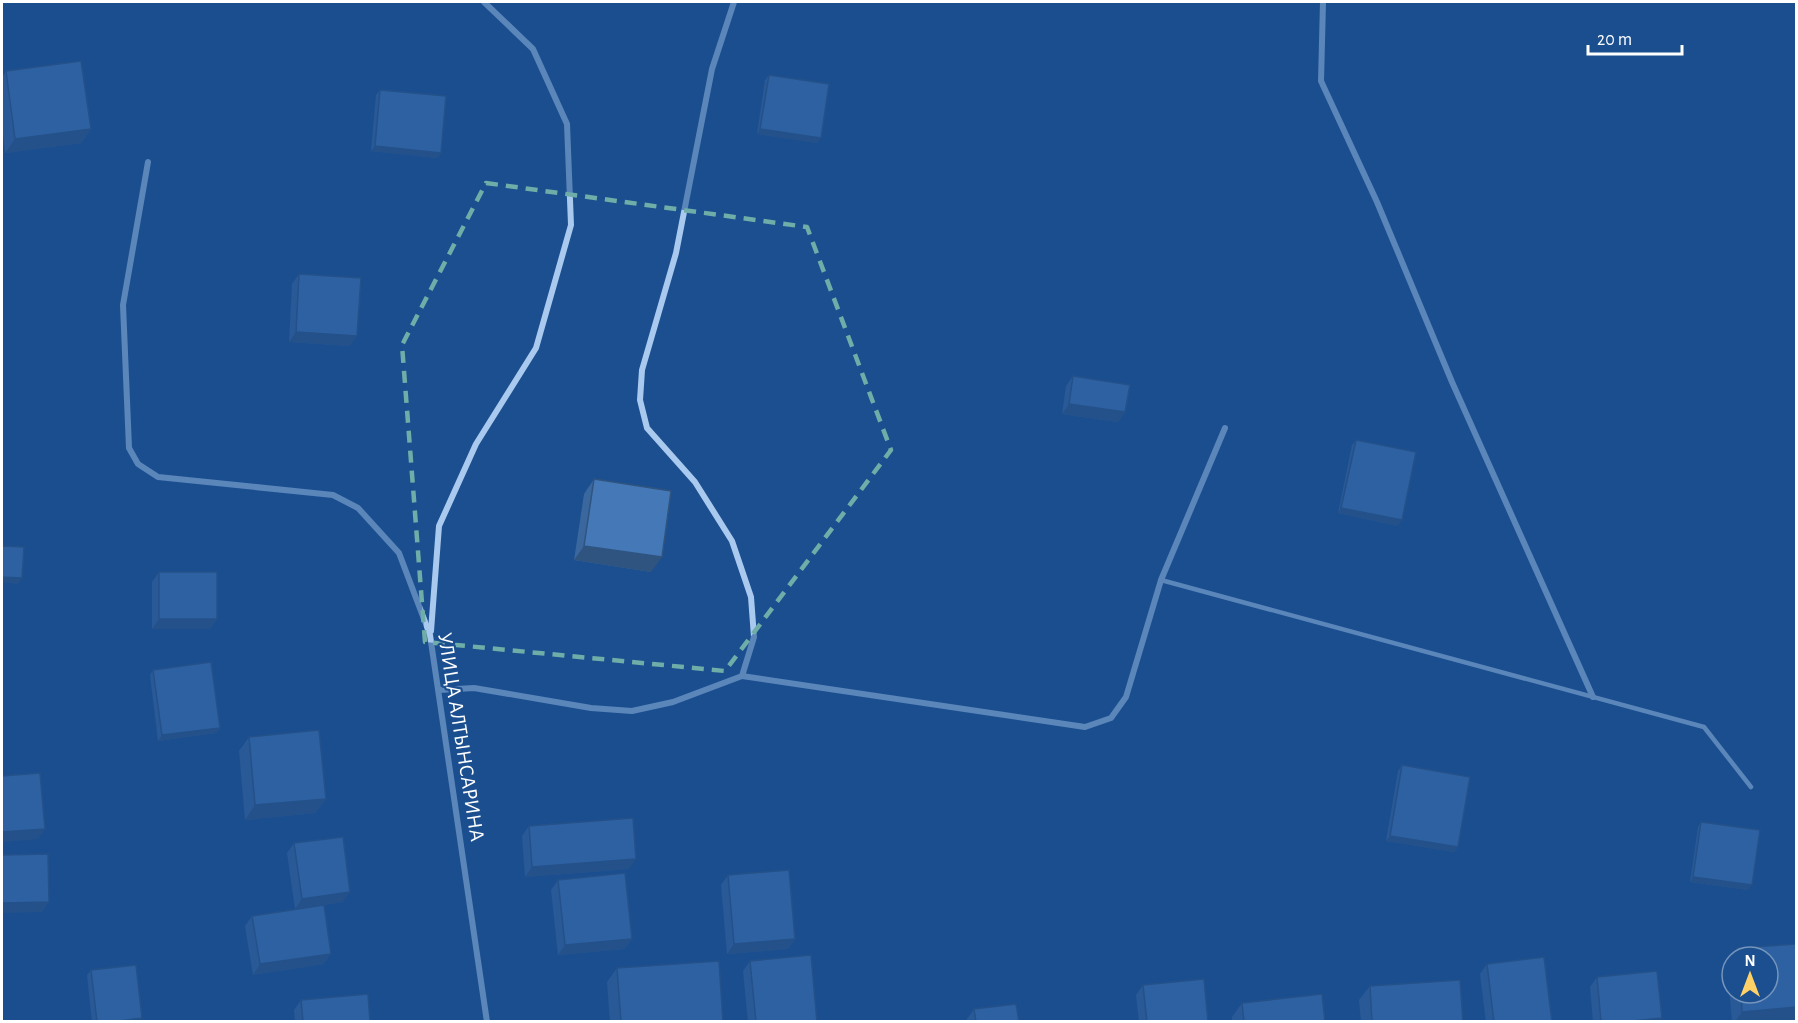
<svg xmlns="http://www.w3.org/2000/svg" width="1798" height="1023" font-family="'Alegreya Sans',sans-serif">
<rect width="100%" height="100%" fill="#1b4f8f"/>
<g fill="none" stroke-linecap="round" stroke-linejoin="round">
<!-- service -->
<path stroke="#a9c9ee" stroke-width="4.5" d="M1161 580 1704 727 1751 787"/>
<!-- minor -->
<g stroke="#a9c9ee" stroke-width="6">
<path d="M1323 2 1321 81 1377 202 1452 382 1593 697"/>
<path d="M148 162 123 305 129 448 138 464 158 477 333 495 358 508 399 553 430 635 487 1022"/>
<path d="M431 631 439 526 476 444 536 348 571 225 567 124 533 49 484 2"/>
<path d="M742 676 1085 727 1111 718 1126 697 1161 580 1225 428"/>
<path d="M439 690 474 688 591 708 632 711 673 702 742 676 754 637 751 597 732 541 695 482 647 428 640 400 642 370 676 253 712 69 734 2"/>
</g>
</g>
<!-- wall -->
<g fill="#3a679d" fill-rule="evenodd">
<path d="M6 71 91 129 81 143 5 153 2 126V78Z"/>
<path d="M769 75 821 138 817 143 757 134 765 80Z"/>
<path d="M380 90 441 153 437 158 371 151 376 95Z"/>
<path d="M299 274 350 346 289 342 292 284Z"/>
<path d="M1073 376 1125 412 1118 422 1062 414 1066 386Z"/>
<path d="M1356 440 1398 526 1338 513 1352 445Z"/>
<path d="M594 479 651 572 574 560 584 494Z"/>
<path d="M159 572 217 619 210 629H152V582Z"/>
<path d="M153 670 220 728 216 733 158 741 150 675Z"/>
<path d="M249 737 326 799 315 813 245 820 239 751Z"/>
<path d="M1402 765 1458 847 1454 852 1386 841 1398 771Z"/>
<path d="M1701 822 1748 890 1690 882 1698 827Z"/>
<path d="M529 826 629 869 525 877 522 836Z"/>
<path d="M294 843 343 902 295 909 287 853Z"/>
<path d="M728 875 795 939 788 949 727 954 721 885Z"/>
<path d="M558 880 632 939 624 949 558 955 551 890Z"/>
<path d="M252 916 324 964 253 975 245 926Z"/>
<path d="M1797 944V1021L1732 1022 1727 963 1737 948ZM1732 957H1768V993H1732Z"/>
<path d="M750 961 817 1022H748L743 971Z"/>
<path d="M1487 964 1552 1022H1486L1480 974Z"/>
<path d="M617 968 723 1022H610L607 982Z"/>
<path d="M91 970 142 1018 140 1022H92L87 975Z"/>
<path d="M1597 977 1662 1018 1659 1022H1593L1590 987Z"/>
<path d="M1143 985 1208 1022H1139L1136 995Z"/>
<path d="M1370 986 1463 1022H1361L1359 1000Z"/>
<path d="M301 1000 370 1022H295L294 1010Z"/>
<path d="M1242 1003 1325 1022H1232V1017Z"/>
<path d="M974 1009 1019 1022H967V1019Z"/>
</g>
<!-- shaded-wall -->
<g fill="#305480">
<path d="M91 129 81 143 5 153 15 139Z"/>
<path d="M760 129 821 138 817 143 757 134Z"/>
<path d="M375 146 441 153 437 158 371 151Z"/>
<path d="M296 332 357 336 350 346 289 342Z"/>
<path d="M1069 404 1125 412 1118 422 1062 414Z"/>
<path d="M1341 508 1402 520 1398 526 1338 513Z"/>
<path d="M584 546 662 557 651 572 574 560Z"/>
<path d="M2 577 22 578 18 584 2 582Z"/>
<path d="M159 619H217L210 629H152Z"/>
<path d="M220 728 216 733 158 741 162 735Z"/>
<path d="M326 799 315 813 245 820 255 805Z"/>
<path d="M45 829 38 839 2 842V832Z"/>
<path d="M1390 836 1458 847 1454 852 1386 841Z"/>
<path d="M636 859 629 869 525 877 532 867Z"/>
<path d="M1693 877 1752 885 1748 890 1690 882Z"/>
<path d="M350 892 343 902 295 909 302 899Z"/>
<path d="M49 902 42 912 2 913V903Z"/>
<path d="M632 939 624 949 558 955 565 945Z"/>
<path d="M795 939 788 949 727 954 734 944Z"/>
<path d="M331 954 324 964 253 975 260 964Z"/>
<path d="M1797 1007V1021L1735 1022 1742 1012Z"/>
<path d="M142 1018 140 1022H111Z"/>
<path d="M1662 1018 1659 1022H1622Z"/>
</g>
<!-- building -->
<g fill="#4478b7" stroke="#305480" stroke-width="1.5">
<path d="M81 61 91 129 15 139 6 71Z"/>
<path d="M769 75 829 84 821 138 760 129Z"/>
<path d="M380 90 446 96 441 153 375 146Z"/>
<path d="M299 274 361 278 357 336 296 332Z"/>
<path d="M1073 376 1130 385 1125 412 1069 404Z"/>
<path d="M1356 440 1416 452 1402 520 1341 508Z"/>
<path d="M594 479 671 491 662 557 584 546Z"/>
<path d="M2 546 24 547 22 578 2 577Z"/>
<rect x="159" y="572" width="58" height="47"/>
<path d="M211 662 220 728 162 735 153 670Z"/>
<path d="M319 730 326 799 255 805 249 737Z"/>
<path d="M1402 765 1470 777 1458 847 1390 836Z"/>
<path d="M40 773 45 829 2 832V776Z"/>
<path d="M633 818 636 859 532 867 529 826Z"/>
<path d="M1701 822 1760 830 1752 885 1693 877Z"/>
<path d="M343 837 350 892 302 899 294 843Z"/>
<path d="M48 854 49 902 2 903V855Z"/>
<path d="M789 870 795 939 734 944 728 875Z"/>
<path d="M625 873 632 939 565 945 558 880Z"/>
<path d="M324 905 331 954 260 964 252 916Z"/>
<path d="M1797 944V1007L1742 1012 1741 993H1768V957H1738L1737 948Z"/>
<path d="M811 955 817 1022H756L750 961Z"/>
<path d="M1544 957 1552 1022H1494L1487 964Z"/>
<path d="M719 961 723 1022H621L617 968Z"/>
<path d="M136 965 142 1018 111 1022H97L91 970Z"/>
<path d="M1657 971 1662 1018 1622 1022H1601L1597 977Z"/>
<path d="M1204 979 1208 1022H1147L1143 985Z"/>
<path d="M1460 980 1463 1022H1372L1370 986Z"/>
<path d="M368 994 370 1022H303L301 1000Z"/>
<path d="M1322 994 1325 1022H1244L1242 1003Z"/>
<path d="M1016 1004 1019 1022H976L974 1009Z"/>
</g>
<!-- marked area -->
<path d="M0 0H1798V1023H0ZM486 183 807 227 891 450 725 671 425 642 402 345Z" fill="#1b4f8f" fill-opacity=".55" fill-rule="evenodd"/>
<path fill="none" stroke="#6fada8" stroke-width="4.5" stroke-dasharray="12 8" stroke-linejoin="round" d="M486 183 807 227 891 450 725 671 425 642 402 345Z"/>
<g text-anchor="middle" dominant-baseline="central" stroke-width="4.5" stroke-linejoin="round" paint-order="stroke">
<!-- street labels -->
<g font-size="21" fill="#fff" stroke="#1b4f8f">
<text transform="translate(461 737) rotate(81)">УЛИЦА АЛТЫНСАРИНА</text>
</g>
</g>
<!-- border -->
<rect width="1798" height="1023" fill="none" stroke="#ffffff" stroke-width="6"/>
<!-- north arrow -->
<g transform="translate(1750 975)"><circle r="28" fill="#1b4f8f" stroke="#7695bc" stroke-width="1.5"/>
<path d="M0-4.5L10 22L0 15L-10 22Z" fill="#ffd166"/>
<text y="-9" font-size="16" font-weight="bold" text-anchor="middle" fill="#ffffff">N</text>
</g>
<!-- scale -->
<path d="M1588 45v9h94v-9" fill="none" stroke="#ffffff" stroke-width="3"/>
<text x="1597" y="45" font-size="18" fill="#ffffff" stroke="#1b4f8f" stroke-width="4.5" paint-order="stroke">20 m</text>
</svg>
